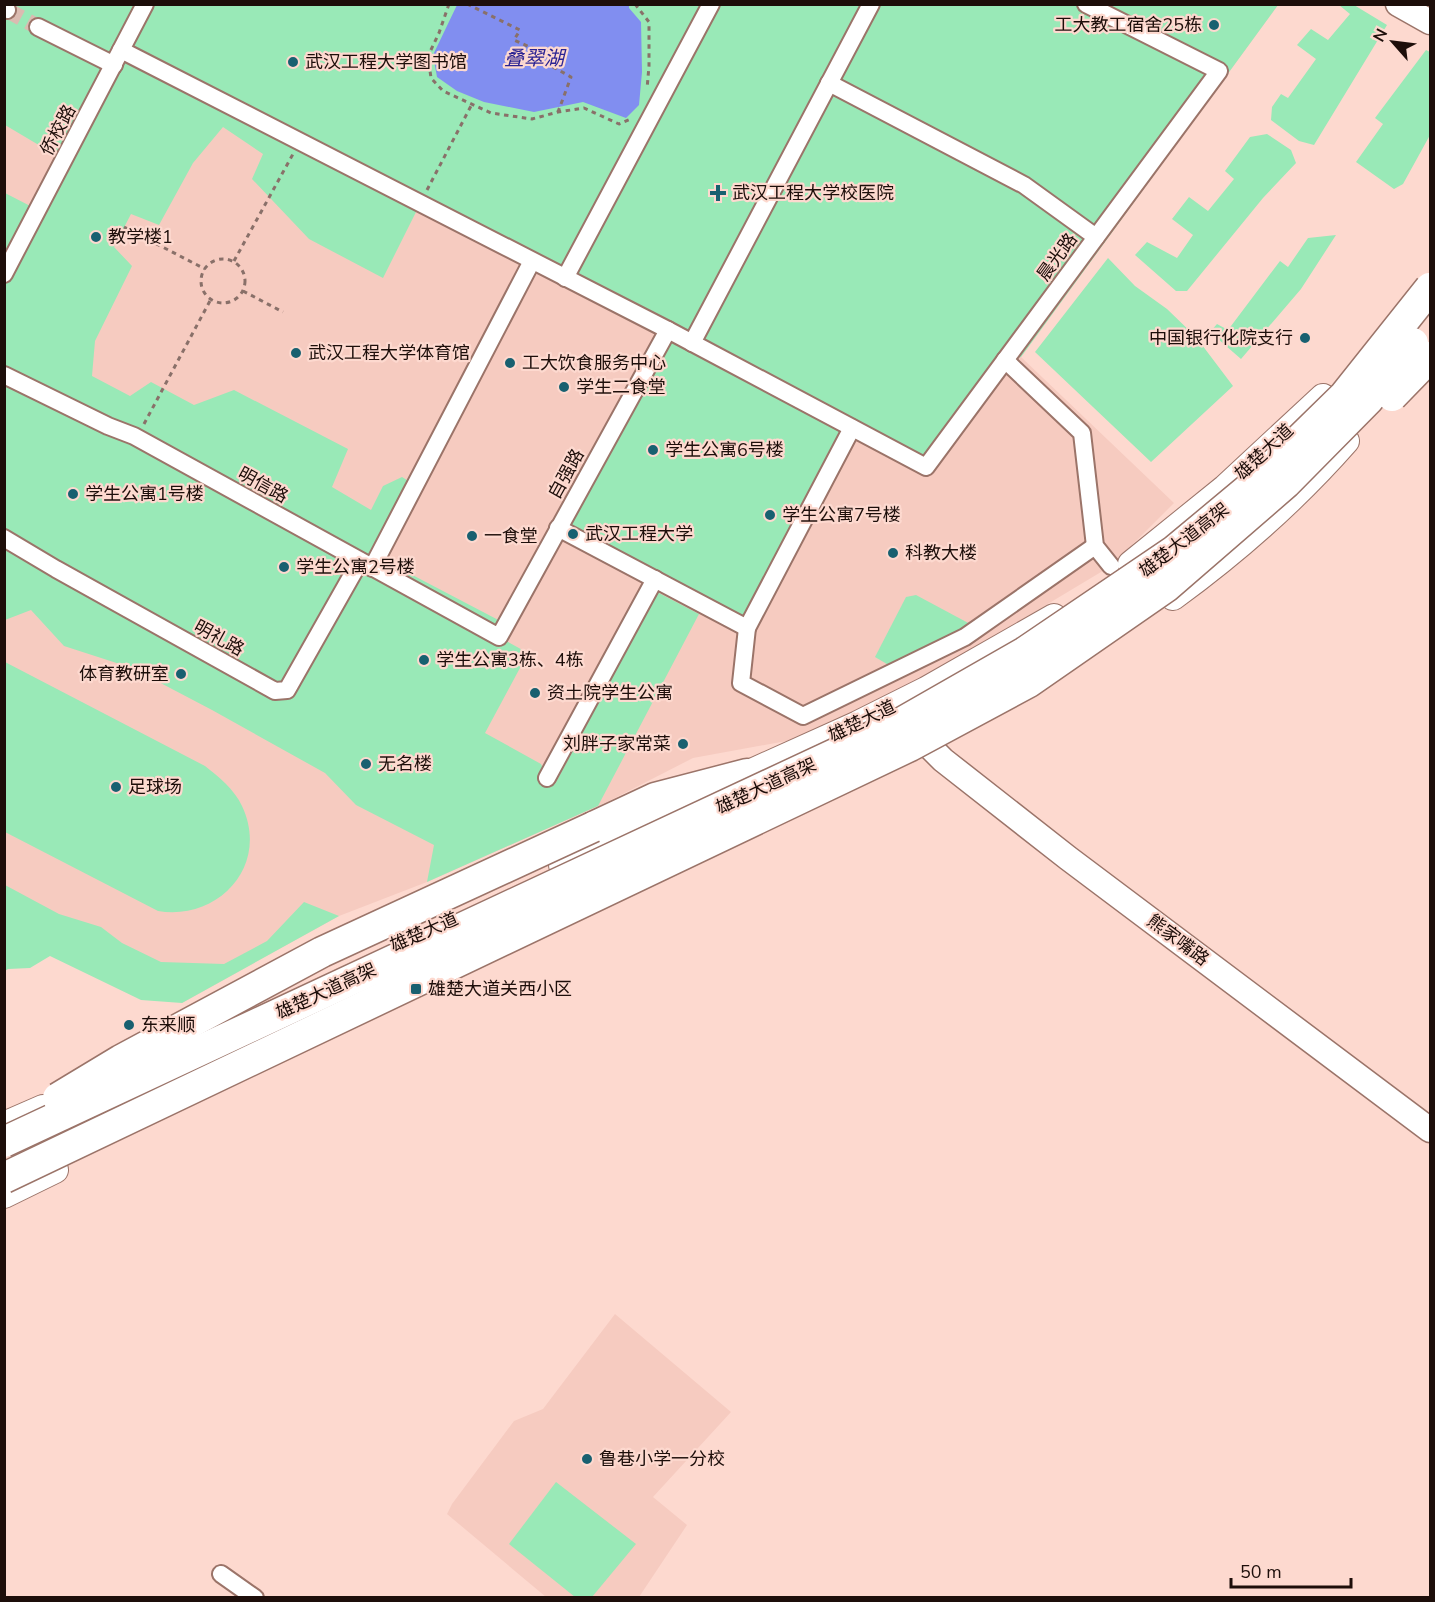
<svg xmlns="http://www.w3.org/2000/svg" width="1435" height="1602" font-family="'Nunito Sans','Noto Sans SC',sans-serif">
<rect width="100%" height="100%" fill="#fdd9cf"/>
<!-- built -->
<g fill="#f6cbc0">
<path d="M4 5H1278L1021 357 1174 503 1111 566 903 691 808 737 693 758 609 801 427 882 339 916 182 1003 5 911Z"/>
<path d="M615 1314 731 1412 653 1497 687 1525 639 1597H546L447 1514 452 1504 514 1421 543 1409Z"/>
</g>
<!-- green -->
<g fill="#99e9b7">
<path d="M5 5H1278L1021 357 1005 360 926 467 852 428 747 628 558 528 668 331 420 204 383 278 309 239 252 179 263 154 223 127 193 163 159 225 131 214 114 247 132 266 95 341 92 376 130 396 151 382 194 405 234 390 348 449 332 487 371 510 383 486 402 477 415 485 378 557 506 624 499 637 528 653 485 733 541 764 547 778 555 784 657 592 699 614 598 806 609 801 427 882 434 845 356 805 325 773 212 710 132 668 64 646 31 610 5 620V193L38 210 64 160 5 125Z"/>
<path d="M1339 5H1354L1387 25 1314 145 1299 141 1271 120 1272 107 1281 94 1288 98 1316 59 1297 45 1311 29 1328 40 1350 14Z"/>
<path d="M1426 50 1430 52V135L1403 184 1394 189 1356 162 1383 124 1375 118Z"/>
<path d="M1267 134 1291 150 1296 163 1263 198 1187 291H1176L1135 255 1147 242 1177 258 1193 235 1172 219 1189 197 1208 211 1234 179 1225 171 1250 137Z"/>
<path d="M1336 235 1301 289 1241 359 1210 332 1217 324 1228 330 1280 261 1288 267 1308 238Z"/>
<path d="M1108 258 1135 286 1167 309 1196 337 1233 386 1151 462 1035 352Z"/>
<path d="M916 595 972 625 892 667 875 657 906 597Z"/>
<path d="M5 662 205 766C219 777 234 789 242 806 270 865 219 921 158 911L5 832Z"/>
<path d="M5 885 59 914 101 927 122 943 161 962 224 964 267 941 304 902 339 916 182 1003 141 1000 50 956 30 968 8 969 5 971Z"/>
<path d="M556 1482 636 1544 592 1597H575L509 1544Z"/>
</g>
<!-- water -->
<path fill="#818ef0" d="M457 5H629V8L641 22 642 72 639 105 626 118 583 102 534 112 484 102 457 91 437 77 433 55Z"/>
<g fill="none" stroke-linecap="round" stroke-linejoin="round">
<!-- street-tunnel -->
<path stroke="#dbbbb1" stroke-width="16" stroke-dasharray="16 8" stroke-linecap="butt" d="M7 10 38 27"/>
<!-- street casing -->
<g stroke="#9b7469" stroke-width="20">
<g id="street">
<path d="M4 9 7 10"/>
<path d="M38 27 114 65"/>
<path d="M121 50 668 330 926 467 1219 71 1086 4"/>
<path d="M829 83 1024 185 1096 237"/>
<path d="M4 274 145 4"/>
<path d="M565 278 711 4"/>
<path d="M692 343 871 4"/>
<path d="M1005 360 1082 433 1095 546 1111 566"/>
<path d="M4 375 108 426 134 436 499 637 668 330"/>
<path d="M558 528 747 628 852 428"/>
<path d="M4 538 56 569 275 691 287 690 360 561"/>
<path d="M372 568 532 261"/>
<path d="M747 628 741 683 803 716 965 637 1095 546"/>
<path d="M547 778 655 579"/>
<path d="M221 1574 255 1598"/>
</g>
</g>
<!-- secondary casing -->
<g stroke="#9b7469" stroke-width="27">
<g id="secondary">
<path d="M1398 4 1430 22"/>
<path d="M929 746 943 760 1068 858 1430 1130"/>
</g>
</g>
<!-- primary casing -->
<g stroke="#9b7469" stroke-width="28">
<g id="primary">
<path d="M1131 564 1225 488 1323 397"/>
<path d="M1173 597C1236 551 1295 499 1346 441"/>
<path d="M562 865 747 774 858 724 926 690 1054 617"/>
<path d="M4 1125 43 1108"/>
<path d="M4 1195 55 1170"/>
</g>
</g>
<!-- highway casing -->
<g stroke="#9b7469" stroke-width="33">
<path id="highway" d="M593 827 655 798 747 774"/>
</g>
<!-- path -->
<g stroke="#897069" stroke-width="3" stroke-dasharray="4.5 4.5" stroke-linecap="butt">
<path d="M449 4 439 33 428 56 431 78 443 91 491 113 532 119 558 112 584 108 619 124 631 119"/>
<path d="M467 4 520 30 514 40 550 56 546 63 571 77 558 112"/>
<path d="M635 4 649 22V66L647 89"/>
<path d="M427 190 472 104"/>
<path d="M124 227 205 269"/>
<circle cx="223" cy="281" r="22"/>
<path d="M234 261 293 154"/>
<path d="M243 291 283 312"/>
<path d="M144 424 211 299"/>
</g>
<!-- street -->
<use href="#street" stroke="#fff" stroke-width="16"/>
<!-- secondary -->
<use href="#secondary" stroke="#fff" stroke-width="24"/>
<!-- primary -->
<use href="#primary" stroke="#fff" stroke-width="26"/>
<!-- highway -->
<use href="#highway" stroke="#fff" stroke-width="30"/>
<!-- highway-bridge casing -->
<g stroke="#9b7469" stroke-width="33" stroke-linecap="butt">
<g id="highway-bridge">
<path d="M1392 396 1430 357"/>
<path d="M58 1098 121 1060 322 952 593 827"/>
<path d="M4 1142 899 724 1025 652 1174 551 1252 486 1344 396 1430 288"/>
<path d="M4 1178 910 746 1029 682 1166 587 1286 483 1368 400 1413 343"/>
</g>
</g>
<!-- highway-bridge -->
<use href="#highway-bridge" stroke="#fff" stroke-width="30"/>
</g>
<!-- markers -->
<g fill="#186070" stroke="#fdd9cf" stroke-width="2">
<circle cx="1214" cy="25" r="6"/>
<circle cx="293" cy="62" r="6"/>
<path d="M715 184h6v6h6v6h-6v6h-6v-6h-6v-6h6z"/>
<circle cx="96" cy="237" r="6"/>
<circle cx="1305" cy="338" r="6"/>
<circle cx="296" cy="353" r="6"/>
<circle cx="510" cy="363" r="6"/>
<circle cx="564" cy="387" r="6"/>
<circle cx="653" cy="450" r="6"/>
<circle cx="73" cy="494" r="6"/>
<circle cx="770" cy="515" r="6"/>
<circle cx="573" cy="534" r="6"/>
<circle cx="472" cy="536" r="6"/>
<circle cx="893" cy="553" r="6"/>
<circle cx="284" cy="567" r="6"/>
<circle cx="424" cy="660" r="6"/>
<circle cx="181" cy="674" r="6"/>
<circle cx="535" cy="693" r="6"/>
<circle cx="683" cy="744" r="6"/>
<circle cx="366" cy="764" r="6"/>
<circle cx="116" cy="787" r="6"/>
<rect x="410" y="983" width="12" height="12" rx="3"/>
<circle cx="129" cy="1025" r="6"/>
<circle cx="587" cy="1459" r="6"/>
</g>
<g text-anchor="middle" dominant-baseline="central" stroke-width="4.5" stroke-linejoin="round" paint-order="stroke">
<!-- poi labels -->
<g font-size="18" fill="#1d0e0a" stroke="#fdd9cf" text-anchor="start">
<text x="1202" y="25" text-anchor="end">工大教工宿舍25栋</text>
<text x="305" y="62">武汉工程大学图书馆</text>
<text x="732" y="193">武汉工程大学校医院</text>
<text x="108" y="237">教学楼1</text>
<text x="1293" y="338" text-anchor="end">中国银行化院支行</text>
<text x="308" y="353">武汉工程大学体育馆</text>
<text x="522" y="363">工大饮食服务中心</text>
<text x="576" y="387">学生二食堂</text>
<text x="665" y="450">学生公寓6号楼</text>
<text x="85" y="494">学生公寓1号楼</text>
<text x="782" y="515">学生公寓7号楼</text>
<text x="585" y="534">武汉工程大学</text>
<text x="484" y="536">一食堂</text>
<text x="905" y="553">科教大楼</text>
<text x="296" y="567">学生公寓2号楼</text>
<text x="436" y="660">学生公寓3栋、4栋</text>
<text x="169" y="674" text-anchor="end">体育教研室</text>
<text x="547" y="693">资土院学生公寓</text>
<text x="671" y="744" text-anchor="end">刘胖子家常菜</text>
<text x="378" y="764">无名楼</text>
<text x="128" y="787">足球场</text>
<text x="428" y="989">雄楚大道关西小区</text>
<text x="141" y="1025">东来顺</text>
<text x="599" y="1459">鲁巷小学一分校</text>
</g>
<!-- street labels -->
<g font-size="18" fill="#1d0e0a" stroke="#fdd9cf">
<text transform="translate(58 130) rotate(-62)">侨校路</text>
<text transform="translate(1057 257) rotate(-54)">晨光路</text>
<text transform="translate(1264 452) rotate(-43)">雄楚大道</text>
<text transform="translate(566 474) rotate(-61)">自强路</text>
<text transform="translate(263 485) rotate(29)">明信路</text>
<text transform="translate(1184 540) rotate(-38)">雄楚大道高架</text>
<text transform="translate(219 638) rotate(29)">明礼路</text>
<text transform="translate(862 721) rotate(-26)">雄楚大道</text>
<text transform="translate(766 786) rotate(-25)">雄楚大道高架</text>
<text transform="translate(424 932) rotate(-24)">雄楚大道</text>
<text transform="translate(1178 940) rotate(37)">熊家嘴路</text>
<text transform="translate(326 991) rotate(-25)">雄楚大道高架</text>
</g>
<!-- water labels -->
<g font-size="20" font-style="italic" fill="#2b2393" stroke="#fdd9cf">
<text x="534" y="58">叠翠湖</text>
</g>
</g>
<!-- border -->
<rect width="1435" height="1602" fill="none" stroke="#1d0e0a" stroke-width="12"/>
<!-- north arrow -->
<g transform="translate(1393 42) rotate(298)" stroke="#fdd9cf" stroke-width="4.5" paint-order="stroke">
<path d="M0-4.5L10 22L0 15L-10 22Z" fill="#1d0e0a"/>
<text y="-9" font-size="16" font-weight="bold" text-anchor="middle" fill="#1d0e0a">N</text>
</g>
<!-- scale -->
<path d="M1231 1578v9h120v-9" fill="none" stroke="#1d0e0a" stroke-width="3"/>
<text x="1240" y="1578" font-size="18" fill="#1d0e0a" stroke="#fdd9cf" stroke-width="4.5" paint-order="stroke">50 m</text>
</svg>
